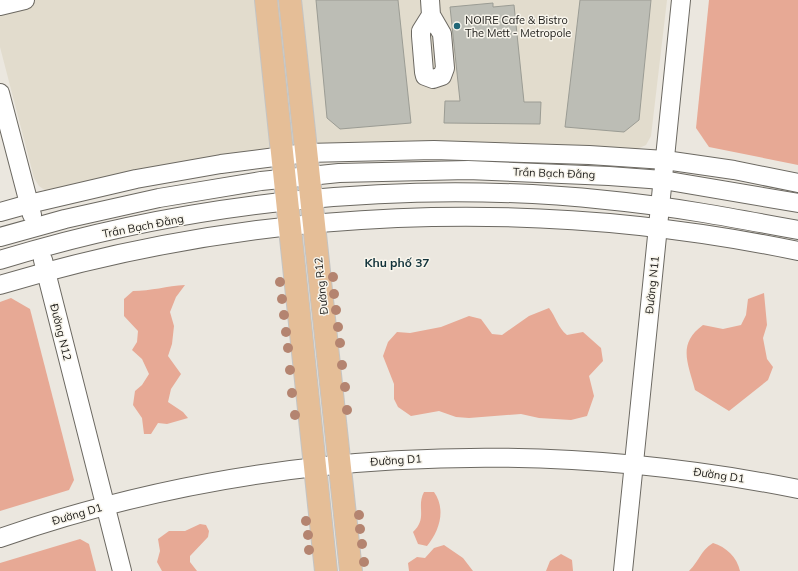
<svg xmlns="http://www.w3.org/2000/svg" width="798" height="571" font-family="Mulish,sans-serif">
<rect width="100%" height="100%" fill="#ebe7df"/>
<!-- built -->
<path fill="#e2dccd" d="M0 0H667L651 136 646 145 637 149 626 150 564 145H322L46 191 39 186 34 178 0 47Z"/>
<!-- green -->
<g fill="#e7a995">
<path d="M709 0H798V165L709 147 696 128Z"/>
<path d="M185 285 176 297 170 312 174 326 172 344 168 356 181 374 171 389 168 402 183 412 188 418 167 424 158 423 151 434H144L142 418 133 405 135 391 142 385 149 374 142 359 132 350 137 342 138 331 124 316V299L133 291C151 291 167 286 185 285Z"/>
<path d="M764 293 767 325 763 338 767 359 773 367 768 380 729 411 695 390C688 363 677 344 703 325L723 329 741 325 746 315 748 299Z"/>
<path d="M11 298 30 309 74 480 69 490 0 511V302Z"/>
<path d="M549 308C556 317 558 328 567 335L583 332 601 348 603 361 589 376 594 396 587 416 571 420 539 418 521 414 469 418 456 417 439 411 411 416 398 407 394 399V384L383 356 388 342 397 332 410 333 441 327 469 316 481 319 492 334 502 335 529 316Z"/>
<path d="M424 492H434C446 509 440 530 427 546L418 544 413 532C428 518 416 507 424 492Z"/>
<path d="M200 524 206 525 209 531 208 537 190 556V562L197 571H162L157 562 160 551 158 539 169 531H185Z"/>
<path d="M80 539 89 544 96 571H0V563Z"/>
<path d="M713 543C726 547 737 557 740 571H689C700 560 700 551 713 543Z"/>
<path d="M444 545 463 558 473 571H409L408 563 417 557 425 558 434 548Z"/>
<path d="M561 554 572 560 573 571H546L550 561Z"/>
</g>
<!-- building -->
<g fill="#bcbdb5" stroke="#9b9c94">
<path d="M316 0H398L411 123 340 129 327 118Z"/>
<path d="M580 0H651L639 120 624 132 565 127Z"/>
<path d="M493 3V7L514 5 524 102H541L540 124 444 123 445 101H460L450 7Z"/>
</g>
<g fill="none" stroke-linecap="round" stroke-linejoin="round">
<!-- minor casing -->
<g stroke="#6c6962" stroke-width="20">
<g id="minor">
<path d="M430 0 431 15 442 34 445 68 442 76 433 79 425 76 424 72 421 36V31L431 15"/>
<path d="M0 6 25 0"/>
<path d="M0 93 32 215"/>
<path d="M0 212 29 204 136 179 221 164 306 153 434 150 589 155 665 160 734 170 798 183"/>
<path d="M0 237 65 219 159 198 261 181 339 173 468 170 609 176 663 180 798 203"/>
<path d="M0 260C191 201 407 179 606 200 670 206 734 218 798 230"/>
<path d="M43 260 122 571"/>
<path d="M0 285C259 207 534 196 798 251"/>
<path d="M0 538C256 449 533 436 798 489"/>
<path d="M623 571 681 0"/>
</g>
</g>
<!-- major casing -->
<g stroke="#c4c4c3" stroke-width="24">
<g id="major">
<path d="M266 0 326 571"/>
<path d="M290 0 351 571"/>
</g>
</g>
<!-- minor -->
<use href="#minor" stroke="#fff" stroke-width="18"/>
<!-- major -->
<use href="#major" stroke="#e5be97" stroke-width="22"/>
</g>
<!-- trees -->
<g fill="#b48470">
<circle cx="333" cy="277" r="5"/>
<circle cx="280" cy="282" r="5"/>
<circle cx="334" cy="294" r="5"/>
<circle cx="282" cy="299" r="5"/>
<circle cx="336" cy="310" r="5"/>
<circle cx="284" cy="315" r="5"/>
<circle cx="338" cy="327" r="5"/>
<circle cx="286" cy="332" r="5"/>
<circle cx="340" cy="343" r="5"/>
<circle cx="288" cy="348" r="5"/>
<circle cx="342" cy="365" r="5"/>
<circle cx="290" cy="370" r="5"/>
<circle cx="345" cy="387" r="5"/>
<circle cx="292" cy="393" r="5"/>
<circle cx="347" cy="410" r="5"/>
<circle cx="295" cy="415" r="5"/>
<circle cx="359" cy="515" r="5"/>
<circle cx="306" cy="521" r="5"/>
<circle cx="360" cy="529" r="5"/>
<circle cx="308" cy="535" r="5"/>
<circle cx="362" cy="544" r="5"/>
<circle cx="309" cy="550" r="5"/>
<circle cx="364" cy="562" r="5"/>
</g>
<!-- markers -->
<circle fill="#216777" stroke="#f8f5ec" stroke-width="1.5" cx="457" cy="26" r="4"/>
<g text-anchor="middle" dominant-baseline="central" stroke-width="3" stroke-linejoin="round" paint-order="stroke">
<!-- poi labels -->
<g font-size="11" fill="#1c1b18" stroke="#f8f5ec" text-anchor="start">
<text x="465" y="20">NOIRE Cafe &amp; Bistro<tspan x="465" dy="13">The Mett - Metropole</tspan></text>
</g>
<!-- street labels -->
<g font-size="11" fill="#1c1b18" stroke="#f8f5ec">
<text transform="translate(554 173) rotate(2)">Trần Bạch Đằng</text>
<text transform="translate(143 226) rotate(-11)">Trần Bạch Đằng</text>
<text transform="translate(652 285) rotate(-84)">Đường N11</text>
<text transform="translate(321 286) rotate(-96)">Đường R12</text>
<text transform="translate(61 332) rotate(76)">Đường N12</text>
<text transform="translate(396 460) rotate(-4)">Đường D1</text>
<text transform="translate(719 475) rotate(8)">Đường D1</text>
<text transform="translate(77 514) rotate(-16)">Đường D1</text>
</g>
<!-- neighbourhood labels -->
<g font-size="12" font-weight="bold" fill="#12333b" stroke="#f8f5ec">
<text x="397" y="262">Khu phố 37</text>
</g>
</g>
</svg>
